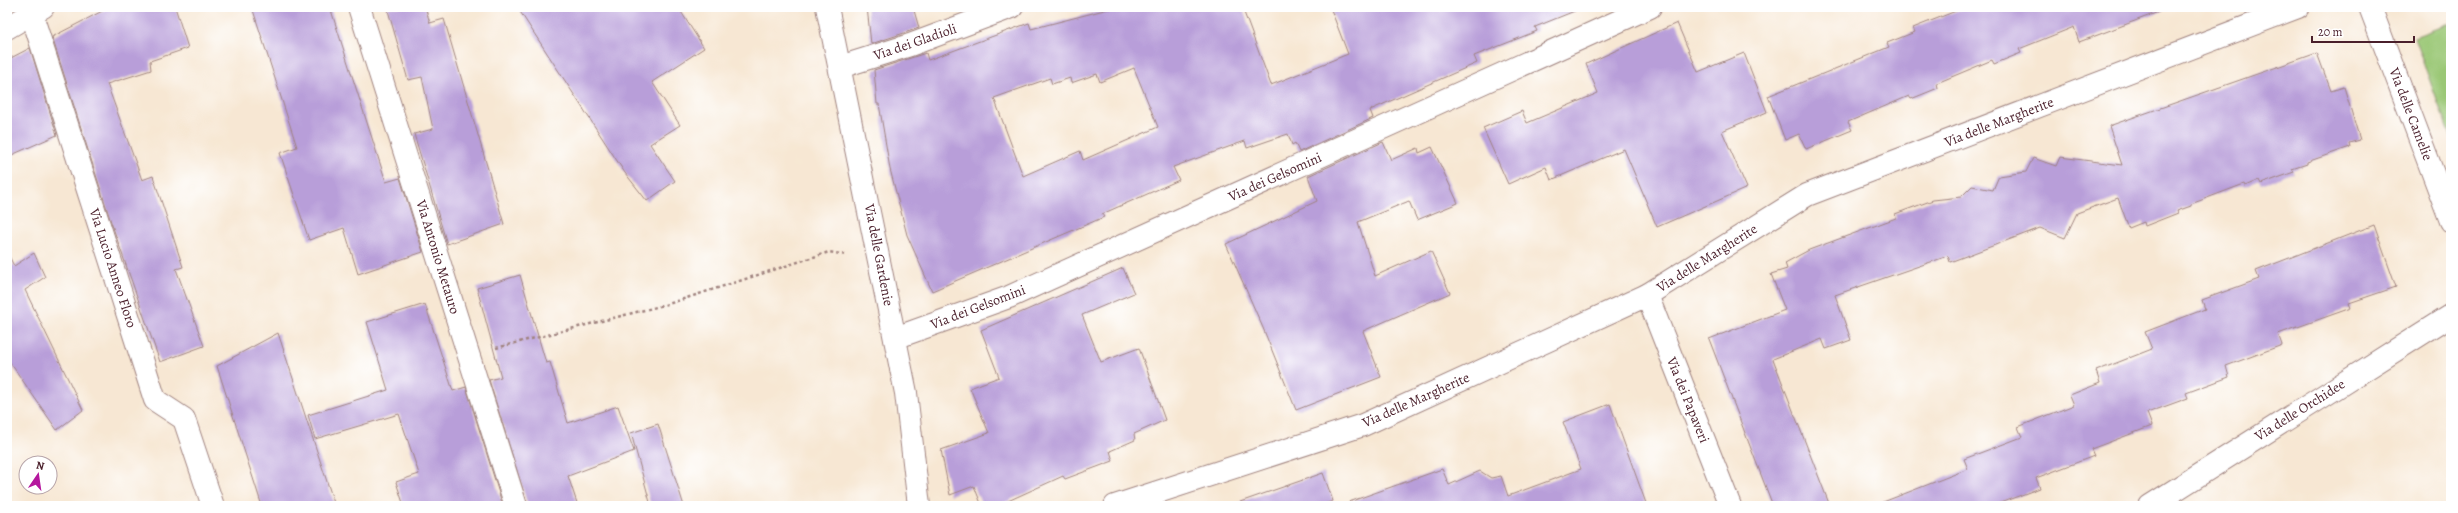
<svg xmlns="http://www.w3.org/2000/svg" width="2458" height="513" font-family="Alegreya,serif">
<rect width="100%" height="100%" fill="#fff"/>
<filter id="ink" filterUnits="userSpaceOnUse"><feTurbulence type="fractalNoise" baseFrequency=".025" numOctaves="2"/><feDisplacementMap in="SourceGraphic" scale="8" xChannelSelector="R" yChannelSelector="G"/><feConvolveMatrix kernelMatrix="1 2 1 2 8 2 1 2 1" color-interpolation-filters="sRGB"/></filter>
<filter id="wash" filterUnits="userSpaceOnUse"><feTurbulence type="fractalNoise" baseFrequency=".012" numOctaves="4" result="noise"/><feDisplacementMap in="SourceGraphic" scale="16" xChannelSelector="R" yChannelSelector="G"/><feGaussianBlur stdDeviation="0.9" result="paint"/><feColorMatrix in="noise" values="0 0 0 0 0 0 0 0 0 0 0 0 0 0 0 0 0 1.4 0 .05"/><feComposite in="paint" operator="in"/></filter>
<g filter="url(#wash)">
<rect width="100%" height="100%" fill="#f7e7d3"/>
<!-- green -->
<path fill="#9ac774" stroke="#727350" d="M2451 23V139L2414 37Z"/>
<g id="blocks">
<!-- building -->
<g fill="#b89ed9" fill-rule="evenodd">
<path d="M110 7H175L188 48 150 61 151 70 107 84 142 180 153 176 183 267 176 269 204 346 160 362 111 222 52 37Z"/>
<path d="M252 7H330L386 182 400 178 423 252 358 274 344 228 309 240 280 153 297 147Z"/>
<path d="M387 7H425L430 23 444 19 504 224 447 244 414 134 433 129 422 77 408 80Z"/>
<path d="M517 7H678L704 48 652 82 680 125 650 144 675 181 647 201 625 173Z"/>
<path d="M867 7H913L919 28 871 44Z"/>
<path d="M1116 7H1242L1271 85 1348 54 1330 7 1582 8 1535 27 1537 31 1474 56 1477 63 1370 110 1373 118 1299 152 1295 143 1292 145 1288 134 1247 148 1245 141 1173 167 1179 180 1102 214 1104 217 932 291 907 235 890 169 879 104H877L874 70 926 53 928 60 1029 23 1031 29ZM1134 68 1158 127 1083 160 1080 151 1023 176 994 98 1050 78 1052 84 1070 78 1071 83 1097 74 1100 82Z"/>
<path d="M1966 7H2163L2164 10 2079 42 2074 27 2019 49 2021 53 1994 64 1992 60 1937 83 1938 88 1911 99 1909 96 1848 122 1852 130 1806 149 1799 134 1785 140 1768 96 1889 47 1887 43 1915 32 1913 28Z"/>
<path d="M1677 23 1698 72 1744 53 1767 112 1722 131 1747 188 1657 227 1624 149 1551 180 1546 167 1508 184 1483 128 1522 111 1527 123 1598 93 1586 64Z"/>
<path d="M30 48 57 135 7 157V60Z"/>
<path d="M2317 53 2331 91 2344 87 2360 140 2349 143 2350 147 2307 162V164L2292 169 2294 172 2261 184 2259 180 2245 186 2244 184 2191 204V206L2177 211 2178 213 2145 226 2144 222 2129 228 2118 198 2077 213 2065 238 2040 228 1950 262 1948 256 1835 295 1851 340 1826 349 1822 339 1773 359 1830 506H1773L1709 339 1785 310 1771 274 1787 269 1785 263 1809 250 1896 218 1895 214 1933 200 1961 197 1972 186 1993 190 1999 176 2026 172 2033 158 2056 166 2060 157 2122 165 2109 126Z"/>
<path d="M1383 142 1391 160 1418 148 1419 153 1432 147 1458 203 1417 220 1409 201 1358 222 1375 276 1431 251 1450 293 1363 331 1381 377 1296 410 1263 328 1226 244 1317 201 1308 176Z"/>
<path d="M2374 225 2396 287 2349 303 2351 308 2278 334 2282 345 2226 366 2229 377 2186 393 2188 398 2147 413 2152 426 2091 449 2094 456 2036 478 2040 488 1992 506H1878V504L1968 469 1964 459 2022 437 2018 427 2074 405 2070 395 2100 383 2096 371 2152 349 2145 332 2205 309 2202 300 2259 279 2256 271Z"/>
<path d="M7 252 14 266 34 253 45 277 25 290 83 410 57 430 7 358Z"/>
<path d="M1123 268 1134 293 1082 315 1101 362 1139 348 1165 420 1134 434 1135 440 1110 451 1113 461 1065 479 1063 476 997 506H982L974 486 950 495 941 450 989 433 970 388 999 377 981 330Z"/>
<path d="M520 275 546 363 550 362 568 423 618 406 634 451 568 476 578 506H528L489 380 501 377 477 288Z"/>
<path d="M425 304 453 391 466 387 503 506H404L396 482 419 474 399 414 315 439 308 415 388 390 367 322Z"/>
<path d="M278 333 309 427 335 506H262L217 366Z"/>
<path d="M1610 404 1647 506H1350L1349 502 1442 469 1449 485 1480 471 1491 478 1501 476 1508 496 1581 469 1563 422Z"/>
<path d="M658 424 684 506H651L631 433Z"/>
<path d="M1323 473 1333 501 1319 506H1241L1240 502Z"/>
</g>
</g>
</g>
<g filter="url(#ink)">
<use href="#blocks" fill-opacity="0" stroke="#a0837f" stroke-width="1"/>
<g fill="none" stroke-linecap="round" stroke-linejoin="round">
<!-- minor casing -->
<g stroke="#a0837f" stroke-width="24">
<g id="minor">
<path d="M359 7 516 506"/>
<path d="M827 7 906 393 919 506"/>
<path d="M2370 7 2451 221"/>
<path d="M32 15 155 400 184 419 213 506"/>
<path d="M7 28 43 7"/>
<path d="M840 67 910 45 1012 7"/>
<path d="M1647 295 1730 506"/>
<path d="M895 338 1009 297 1650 7"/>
<path d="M1115 506 1363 425 1647 295 1807 195 2298 7"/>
<path d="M2150 506 2451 315"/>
</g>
</g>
<!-- path -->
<path stroke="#a0837f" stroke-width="2.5" stroke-dasharray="3 3" stroke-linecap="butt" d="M496 348 668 304 829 252 847 255"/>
<!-- minor -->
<use href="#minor" stroke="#fff" stroke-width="22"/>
</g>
</g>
<g text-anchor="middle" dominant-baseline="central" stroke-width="4" stroke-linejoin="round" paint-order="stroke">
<!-- street labels -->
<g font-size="14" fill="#4a1f2b" stroke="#fff">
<text transform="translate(915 42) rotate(-19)">Via dei Gladioli</text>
<text transform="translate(2411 114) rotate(69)">Via delle Camelie</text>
<text transform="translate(1999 122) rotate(-21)">Via delle Margherite</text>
<text transform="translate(1275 177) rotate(-24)">Via dei Gelsomini</text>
<text transform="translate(879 255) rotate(79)">Via delle Gardenie</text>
<text transform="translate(438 257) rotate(73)">Via Antonio Metauro</text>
<text transform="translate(1707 258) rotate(-32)">Via delle Margherite</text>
<text transform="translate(113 268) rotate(72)">Via Lucio Anneo Floro</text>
<text transform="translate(978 307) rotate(-21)">Via dei Gelsomini</text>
<text transform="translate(1416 400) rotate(-24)">Via delle Margherite</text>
<text transform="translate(1688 400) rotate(68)">Via dei Papaveri</text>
<text transform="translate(2300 410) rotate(-32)">Via delle Orchidee</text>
</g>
</g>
<!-- margin -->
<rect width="2458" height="513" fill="none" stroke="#fff" stroke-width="24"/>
<!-- north arrow -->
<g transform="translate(38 475) rotate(13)"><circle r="19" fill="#ffffff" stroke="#b7a5aa"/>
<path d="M0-3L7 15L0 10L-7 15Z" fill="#b5179e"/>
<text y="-6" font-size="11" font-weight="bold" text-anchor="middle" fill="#4a1f2b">N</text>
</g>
<!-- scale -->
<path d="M2312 36v6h102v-6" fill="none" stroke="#4a1f2b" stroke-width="2"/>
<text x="2318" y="36" font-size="12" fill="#4a1f2b" stroke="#ffffff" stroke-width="3" paint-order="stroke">20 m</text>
</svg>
